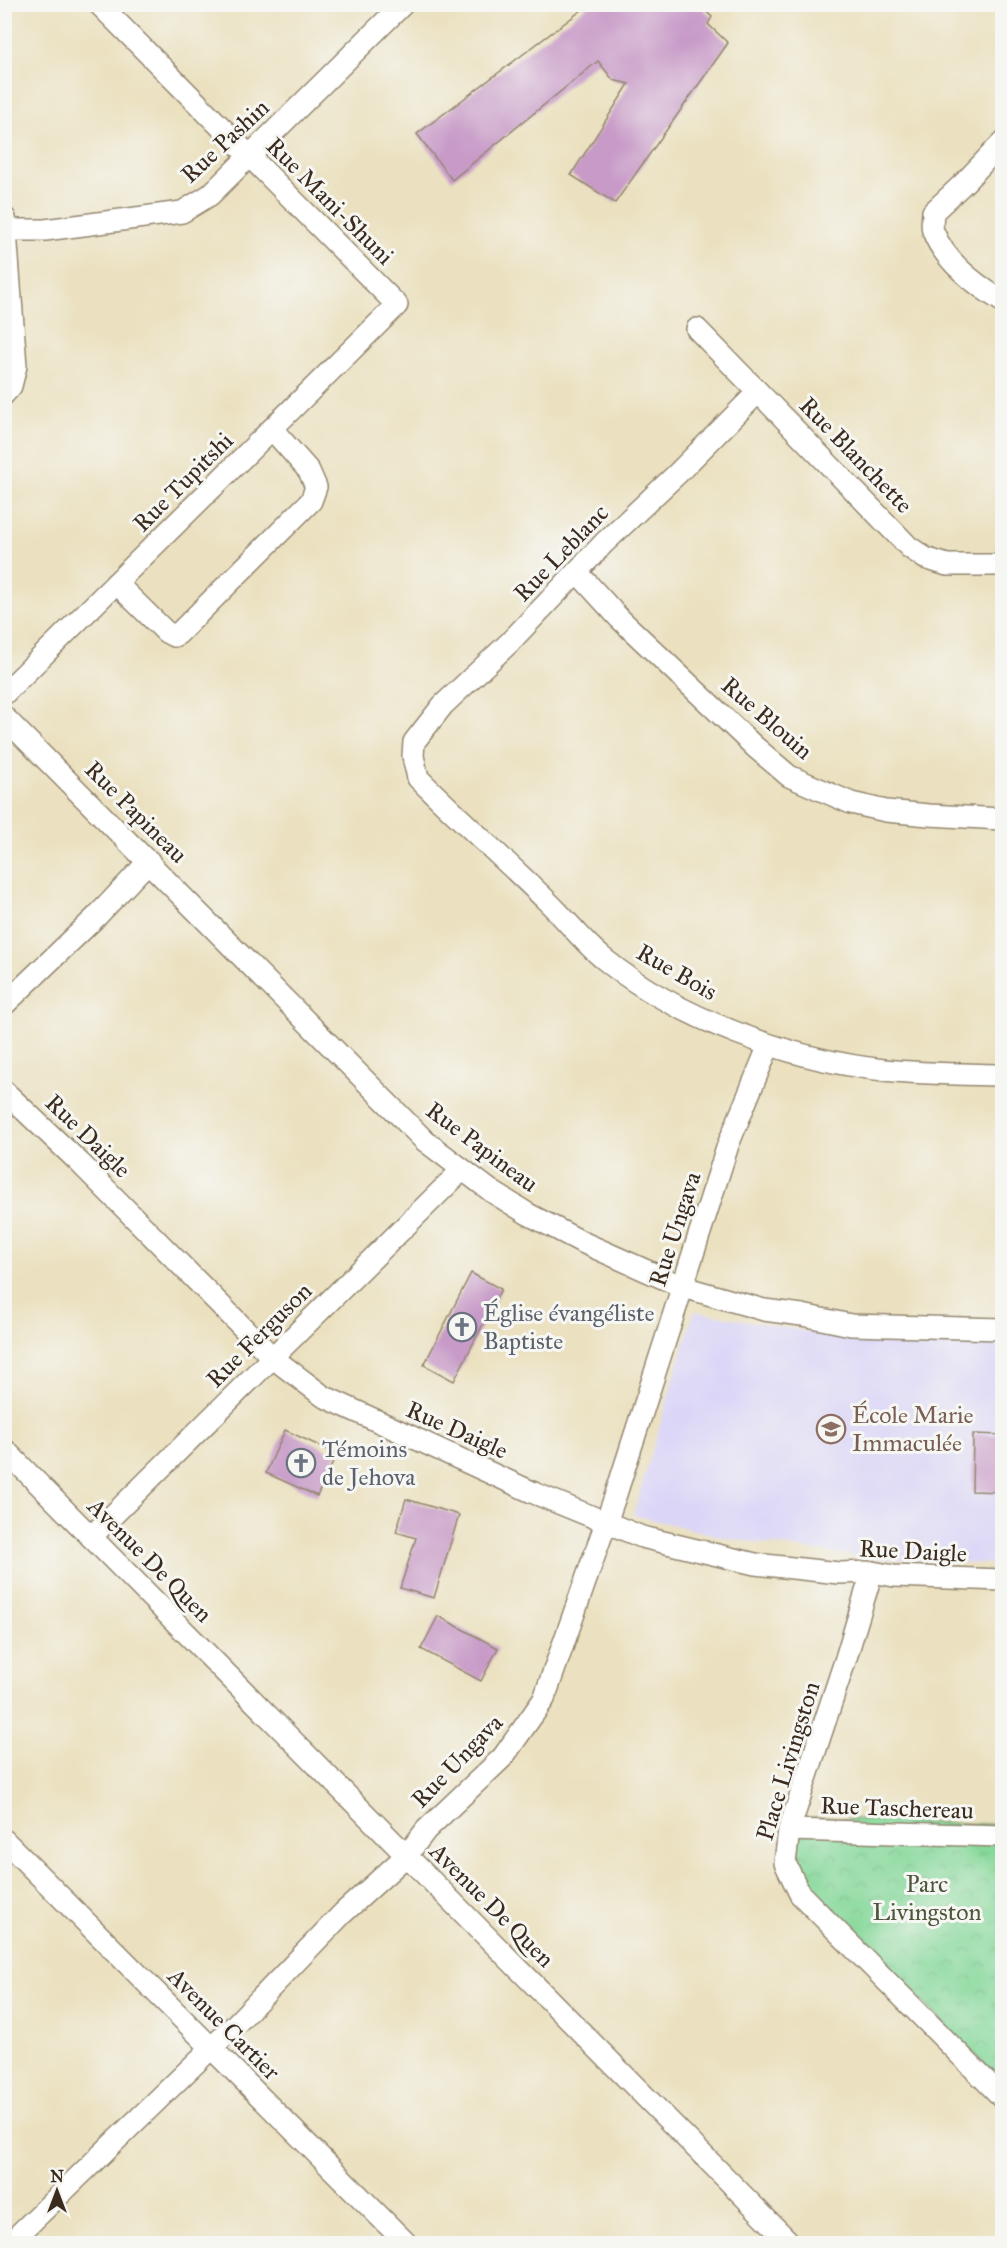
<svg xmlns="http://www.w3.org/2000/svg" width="1007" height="2248" font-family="'IM FELL Great Primer',serif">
<defs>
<pattern id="park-crowns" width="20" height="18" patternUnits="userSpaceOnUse" patternTransform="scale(1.5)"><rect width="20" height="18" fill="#85d89a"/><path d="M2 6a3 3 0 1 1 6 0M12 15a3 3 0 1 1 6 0" fill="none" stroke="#74ba84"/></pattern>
</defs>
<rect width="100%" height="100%" fill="#f6f6f2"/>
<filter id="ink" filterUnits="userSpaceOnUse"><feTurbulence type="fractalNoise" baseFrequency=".0167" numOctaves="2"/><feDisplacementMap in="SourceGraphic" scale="12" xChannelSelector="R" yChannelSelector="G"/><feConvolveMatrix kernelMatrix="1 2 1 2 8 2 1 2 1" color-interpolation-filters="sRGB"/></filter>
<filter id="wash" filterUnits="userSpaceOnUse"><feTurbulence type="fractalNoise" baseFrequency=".008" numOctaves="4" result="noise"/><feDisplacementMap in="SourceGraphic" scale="24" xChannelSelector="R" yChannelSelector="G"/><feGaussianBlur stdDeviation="1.35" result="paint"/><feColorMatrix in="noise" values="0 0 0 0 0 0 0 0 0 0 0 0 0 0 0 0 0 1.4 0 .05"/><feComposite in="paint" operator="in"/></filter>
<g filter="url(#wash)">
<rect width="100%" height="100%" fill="#ebe1c0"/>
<!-- built -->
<path fill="#dbd6f7" d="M694 1311 820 1334 878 1341 1002 1344V1564L878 1559 731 1539 633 1515Z"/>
<!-- park -->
<path fill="url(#park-crowns)" stroke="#60815c" stroke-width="1.5" d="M798 1817 1002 1825V2082L799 1877Z"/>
<g id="blocks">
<!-- building -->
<g fill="#c79ac7">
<path d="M590 4H698L712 17 708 24 728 43 615 203 571 175 629 84 613 80 598 61 452 180 417 134Z"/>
<path d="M471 1273 501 1289 454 1381 424 1365Z"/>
<path d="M285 1430 337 1454 317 1496 266 1473Z"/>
<path d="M973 1434 1002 1435V1492L972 1491Z"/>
<path d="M406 1499 459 1515 434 1598 400 1588 416 1538 396 1532Z"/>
<path d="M438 1616 498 1648 481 1681 421 1649Z"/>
</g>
</g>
</g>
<g filter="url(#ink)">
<use href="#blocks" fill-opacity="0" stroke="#93866f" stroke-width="1.5"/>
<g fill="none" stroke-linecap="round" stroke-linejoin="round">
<!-- minor casing -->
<g stroke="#93866f" stroke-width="24">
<g id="minor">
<path d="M1002 143 964 183 933 212C933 218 931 225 933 231 944 261 976 285 1002 301"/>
<path d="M4 230H45L182 212 210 195 403 4"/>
<path d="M697 329 909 547 925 558 947 565H1002"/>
<path d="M758 392 678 473 604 543 509 643 443 705 414 742 413 756 418 778C460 820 504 859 546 900 566 919 583 942 604 959 677 1018 791 1060 884 1070 923 1074 963 1074 1002 1075"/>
<path d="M4 394 11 386 16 366 5 218"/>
<path d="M577 572 619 618 755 747 789 776 851 803 886 811 929 815 1002 819"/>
<path d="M116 583 166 632 174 636 178 634 311 501 316 487 309 471 272 429"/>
<path d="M4 694 397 305 99 4"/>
<path d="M4 717 425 1141 491 1191 528 1214 582 1242 683 1287 764 1310 802 1315 851 1325 1002 1329"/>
<path d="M4 1005 97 916 149 861"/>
<path d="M4 1091 80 1163 273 1358 323 1396 534 1493 642 1537 755 1564 839 1573 872 1572 894 1576 1002 1580"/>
<path d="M4 1449 791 2244"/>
<path d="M91 1537 462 1170"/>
<path d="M872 1572 846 1658 789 1830 785 1863 800 1894 1002 2097"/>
<path d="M789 1830 1002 1836"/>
<path d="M4 1840 407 2244"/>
<path d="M13 2240 234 2026 343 1913 407 1855 426 1830 503 1757 544 1699 616 1494 728 1145 769 1045"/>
</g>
</g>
<!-- minor -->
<use href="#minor" stroke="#fff" stroke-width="21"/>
</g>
</g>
<!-- icons -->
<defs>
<g id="church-ring" transform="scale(1.5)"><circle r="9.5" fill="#f6f6f2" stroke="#6b7280" stroke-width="1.5"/><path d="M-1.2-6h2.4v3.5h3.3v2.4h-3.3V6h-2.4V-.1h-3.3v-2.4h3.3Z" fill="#6b7280"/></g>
<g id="school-ring" transform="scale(1.5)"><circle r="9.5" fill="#f6f6f2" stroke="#8d6e63" stroke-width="1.5"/><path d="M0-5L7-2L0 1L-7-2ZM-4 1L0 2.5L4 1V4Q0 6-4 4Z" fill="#8d6e63"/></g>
</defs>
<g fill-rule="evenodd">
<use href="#church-ring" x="462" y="1327"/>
<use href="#school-ring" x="831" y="1429"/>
<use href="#church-ring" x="301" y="1463"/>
</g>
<g text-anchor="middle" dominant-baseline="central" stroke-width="6" stroke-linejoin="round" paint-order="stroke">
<!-- street labels -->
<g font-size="24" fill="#3b2a1e" stroke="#f6f6f2">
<text transform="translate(225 141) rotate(-43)">Rue Pashin</text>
<text transform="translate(330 201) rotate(45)">Rue Mani-Shuni</text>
<text transform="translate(856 455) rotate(46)">Rue Blanchette</text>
<text transform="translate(183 482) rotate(-45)">Rue Tupitshi</text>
<text transform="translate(561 553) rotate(-46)">Rue Leblanc</text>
<text transform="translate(767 718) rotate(41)">Rue Blouin</text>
<text transform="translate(136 812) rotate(45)">Rue Papineau</text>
<text transform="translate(677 972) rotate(30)">Rue Bois</text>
<text transform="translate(88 1136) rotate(44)">Rue Daigle</text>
<text transform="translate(482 1147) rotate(37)">Rue Papineau</text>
<text transform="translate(675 1229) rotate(-72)">Rue Ungava</text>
<text transform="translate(259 1335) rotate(-45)">Rue Ferguson</text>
<text transform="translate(457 1430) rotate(24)">Rue Daigle</text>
<text transform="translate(913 1551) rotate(3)">Rue Daigle</text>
<text transform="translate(150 1560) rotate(45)">Avenue De Quen</text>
<text transform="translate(457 1761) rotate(-46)">Rue Ungava</text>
<text transform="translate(788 1761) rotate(-73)">Place Livingston</text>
<text transform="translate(897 1808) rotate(2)">Rue Taschereau</text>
<text transform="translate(492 1905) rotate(45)">Avenue De Quen</text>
<text transform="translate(224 2024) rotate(45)">Avenue Cartier</text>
</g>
<!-- worship labels -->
<g font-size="24" fill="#5b616d" stroke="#f6f6f2" text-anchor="start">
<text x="483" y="1313">Église évangéliste<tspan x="483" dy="28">Baptiste</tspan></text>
<text x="322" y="1449">Témoins<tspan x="322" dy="28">de Jehova</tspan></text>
</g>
<!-- education labels -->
<g font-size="24" fill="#785e54" stroke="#f6f6f2" text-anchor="start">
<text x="852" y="1415">École Marie<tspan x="852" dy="28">Immaculée</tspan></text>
</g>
<!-- park labels -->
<g font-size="24" fill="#4e563d" stroke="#f6f6f2">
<text x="927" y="1884">Parc<tspan x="927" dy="28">Livingston</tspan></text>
</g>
</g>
<!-- margin -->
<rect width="1007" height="2248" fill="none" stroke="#f6f6f2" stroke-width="24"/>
<!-- north arrow -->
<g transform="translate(57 2191)" stroke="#f6f6f2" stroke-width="4.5" paint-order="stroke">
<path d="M0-4.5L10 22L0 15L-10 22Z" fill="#3b2a1e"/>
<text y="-9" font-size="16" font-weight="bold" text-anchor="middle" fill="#3b2a1e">N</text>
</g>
</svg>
